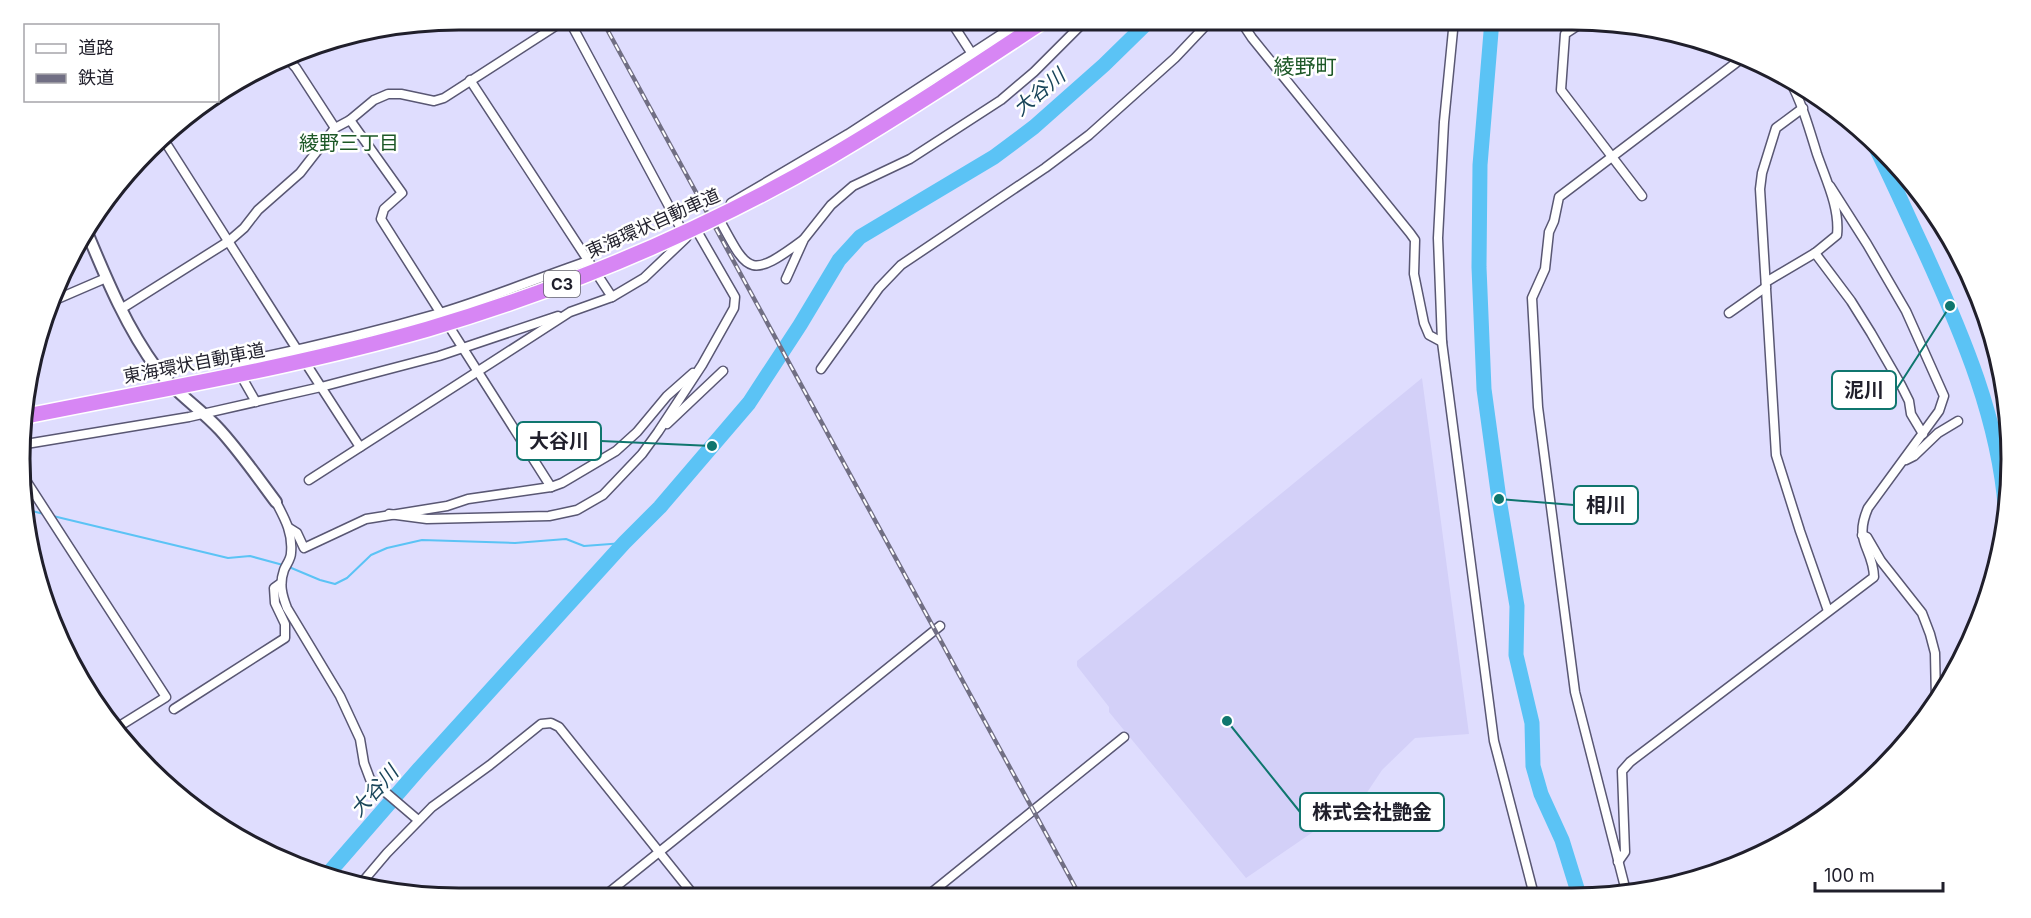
<svg xmlns="http://www.w3.org/2000/svg" width="2031" height="918" font-family="Inter,'Noto Sans JP',sans-serif">
<rect width="100%" height="100%" fill="#dfddfe"/>
<!-- built -->
<path fill="#d3d0f8" d="M1422 378 1469 734 1415 738 1382 770 1364 797 1246 878 1109 712V707L1077 666V661Z"/>
<g fill="none" stroke-linecap="round" stroke-linejoin="round">
<!-- stream -->
<g stroke="#5bc3f5" stroke-width="2">
<path d="M24 509 44 514"/>
<path d="M53 516 228 558 250 556 283 565"/>
<path d="M289 567 320 580 335 584 347 578 371 555 387 548 422 540 515 543 566 539 584 546 624 543"/>
</g>
<!-- river -->
<g stroke="#5bc3f5" stroke-width="15">
<path d="M1492 20 1480 165 1479 267 1484 389 1499 499 1517 606 1516 655 1532 723 1533 766 1541 794 1562 840 1579 895"/>
<path d="M1872 140C1890 175 1906 212 1923 248 1962 333 2001 423 2006 518"/>
<path d="M326 876 419 769 624 543 660 507 749 403 800 325 839 260 860 237 994 157 1034 127 1104 65 1150 20"/>
</g>
<!-- minor casing -->
<g stroke="#595773" stroke-width="11">
<g id="minor">
<path d="M950 20 974 57"/>
<path d="M1240 20 1252 38 1410 233 1415 240 1414 274 1424 323 1429 335 1442 342"/>
<path d="M1454 20 1444 122 1438 238 1442 342 1494 741 1534 895"/>
<path d="M1585 21 1565 34 1561 90 1642 196"/>
<path d="M286 57 296 68 335 128"/>
<path d="M470 80 612 297"/>
<path d="M1803 108 1776 128 1762 173 1760 189 1776 455 1800 531 1828 611"/>
<path d="M350 120 402 193 384 209 381 219 551 487"/>
<path d="M162 137C228 240 293 345 360 447"/>
<path d="M731 203 848 134 1023 20"/>
<path d="M716 218 718 217C748 272 748 281 803 240"/>
<path d="M1815 253 1851 301 1871 333 1901 385 1909 401 1911 414 1923 434"/>
<path d="M786 279 804 239 831 205 853 186 910 159 1001 100 1034 72 1086 20"/>
<path d="M1766 282 1815 253 1837 235C1840 208 1826 180 1817 154 1809 128 1802 103 1789 79"/>
<path d="M55 300 106 278"/>
<path d="M121 309 229 241 244 228 258 210 300 173 335 128 350 120 374 100 388 94H401L434 101 444 98 565 20"/>
<path d="M1729 313 1766 287"/>
<path d="M821 369 879 288 901 265 1045 168 1089 135 1175 58 1211 20"/>
<path d="M256 402 236 367 239 362C307 348 374 332 440 313 490 298 538 278 588 261"/>
<path d="M667 424 723 371"/>
<path d="M26 444 189 417 321 387 439 356 558 316"/>
<path d="M1906 460 1914 456 1938 433 1958 421"/>
<path d="M25 479 166 697 118 727"/>
<path d="M309 480 570 312 612 297 644 278 686 238 569 20"/>
<path d="M276 502C285 519 293 533 291 553 291 559 286 565 284 570 279 584 282 595 287 608L340 696 360 739 364 763 370 779 418 820"/>
<path d="M389 514 427 519 549 516 577 510 603 495 642 454 658 432 702 365 734 308 735 297 697 231"/>
<path d="M289 528 297 533 304 548 366 519 447 506 468 499 551 487 562 483 616 451 637 432 667 396 693 373"/>
<path d="M1862 535 1867 537 1881 561 1922 613 1930 634 1935 653 1936 700"/>
<path d="M174 709 285 638V624L275 603 274 588 281 583"/>
<path d="M1618 862 1625 852 1622 771 1630 762 1874 577C1873 547 1853 543 1868 508L1939 411 1944 396 1906 311 1867 244 1830 186"/>
<path d="M359 886 387 853 432 807 490 765 541 724 551 723 559 727 696 898"/>
<path d="M1627 895 1575 692 1538 407 1532 298 1545 269 1549 232 1554 221 1559 197 1745 56"/>
<path d="M926 897 1124 737"/>
<path d="M602 898 940 626"/>
</g>
</g>
<!-- tertiary casing -->
<g stroke="#595773" stroke-width="14">
<path id="tertiary" d="M86 230C106 278 126 327 157 369 174 392 200 408 220 430 240 452 258 478 276 502"/>
</g>
<!-- minor -->
<use href="#minor" stroke="#fff" stroke-width="8"/>
<!-- tertiary -->
<use href="#tertiary" stroke="#fff" stroke-width="10"/>
<!-- rail casing -->
<g stroke="#716f84" stroke-width="4.5">
<path id="rail" d="M602 20 1080 896"/>
</g>
<!-- rail -->
<use href="#rail" stroke="#fff" stroke-width="2" stroke-dasharray="7" stroke-linecap="butt"/>
<!-- motorway-bridge casing -->
<g stroke="#fff" stroke-width="18" stroke-linecap="butt">
<path id="motorway-bridge" d="M27 416C161 389 296 367 428 329 567 288 704 230 830 157 903 114 974 67 1045 20"/>
</g>
<!-- motorway-bridge -->
<use href="#motorway-bridge" stroke="#d786f4" stroke-width="15"/>
</g>
<g text-anchor="middle" dominant-baseline="central" stroke-width="5" stroke-linejoin="round" paint-order="stroke">
<!-- shield labels -->
<rect fill="#fff" stroke="#63626b" stroke-width="1.5" x="544" y="271" width="36" height="26" rx="4.5"/>
<g font-size="16" font-weight="bold" fill="#201f2b">
<text x="562" y="284">C3</text>
</g>
<!-- street labels -->
<g font-size="18" fill="#201f2b" stroke="#fff">
<text transform="translate(653 223) rotate(-24)">東海環状自動車道</text>
<text transform="translate(194 363) rotate(-11)">東海環状自動車道</text>
</g>
<!-- water labels -->
<g font-size="20" font-style="italic" fill="#19455a" stroke="#fff">
<text transform="translate(1039 92) rotate(-40)">大谷川</text>
<text transform="translate(374 791) rotate(-48)">大谷川</text>
</g>
<!-- neighbourhood labels -->
<g font-size="20" fill="#1d5827" stroke="#fff">
<text x="349" y="143">綾野三丁目</text>
</g>
<!-- quarter labels -->
<g font-size="21" fill="#1d5827" stroke="#fff">
<text x="1305" y="66">綾野町</text>
</g>
</g>
<!-- crop -->
<path d="M0 0H2031V918H0ZM459 30H1572A429 429 0 0 1 2001 459V459A429 429 0 0 1 1572 888H459A429 429 0 0 1 30 459V459A429 429 0 0 1 459 30Z" fill="#fff" fill-rule="evenodd"/>
<path fill="none" stroke="#201f2b" stroke-width="3" d="M459 30H1572A429 429 0 0 1 2001 459V459A429 429 0 0 1 1572 888H459A429 429 0 0 1 30 459V459A429 429 0 0 1 459 30Z"/>
<!-- callouts -->
<path fill="none" stroke="#0f766e" stroke-width="2" d="M1950 306L1896 390M712 446L601 441M1499 499L1574 505M1227 721L1300 812"/>
<g fill="#0f766e" stroke="#fff" stroke-width="2">
<circle cx="1950" cy="306" r="6"/>
<circle cx="712" cy="446" r="6"/>
<circle cx="1499" cy="499" r="6"/>
<circle cx="1227" cy="721" r="6"/>
</g>
<g fill="#fff" stroke="#0f766e" stroke-width="2">
<rect x="1832" y="371" width="64" height="38" rx="6"/>
<rect x="517" y="422" width="84" height="38" rx="6"/>
<rect x="1574" y="486" width="64" height="38" rx="6"/>
<rect x="1300" y="793" width="144" height="38" rx="6"/>
</g>
<g font-size="20" text-anchor="middle" font-weight="bold" fill="#201f2b">
<text x="1864" y="397">泥川</text>
<text x="559" y="448">大谷川</text>
<text x="1606" y="512">相川</text>
<text x="1372" y="819">株式会社艶金</text>
</g>
<!-- legend -->
<rect x="24" y="24" width="195" height="78" fill="#ffffff" stroke="#a6a5aa" stroke-width="1.5"/>
<rect x="36" y="44" width="30" height="9" fill="#ffffff" stroke="#a6a5aa" stroke-width="1.5"/>
<text x="78" y="54" font-size="18" fill="#201f2b">道路</text>
<rect x="36" y="74" width="30" height="9" fill="#716f84" stroke="#a6a5aa" stroke-width="1.5"/>
<text x="78" y="84" font-size="18" fill="#201f2b">鉄道</text>
<!-- scale -->
<path d="M1815 882v9h128v-9" fill="none" stroke="#201f2b" stroke-width="3"/>
<text x="1824" y="882" font-size="18" fill="#201f2b" stroke="#ffffff" stroke-width="4.5" paint-order="stroke">100 m</text>
</svg>
